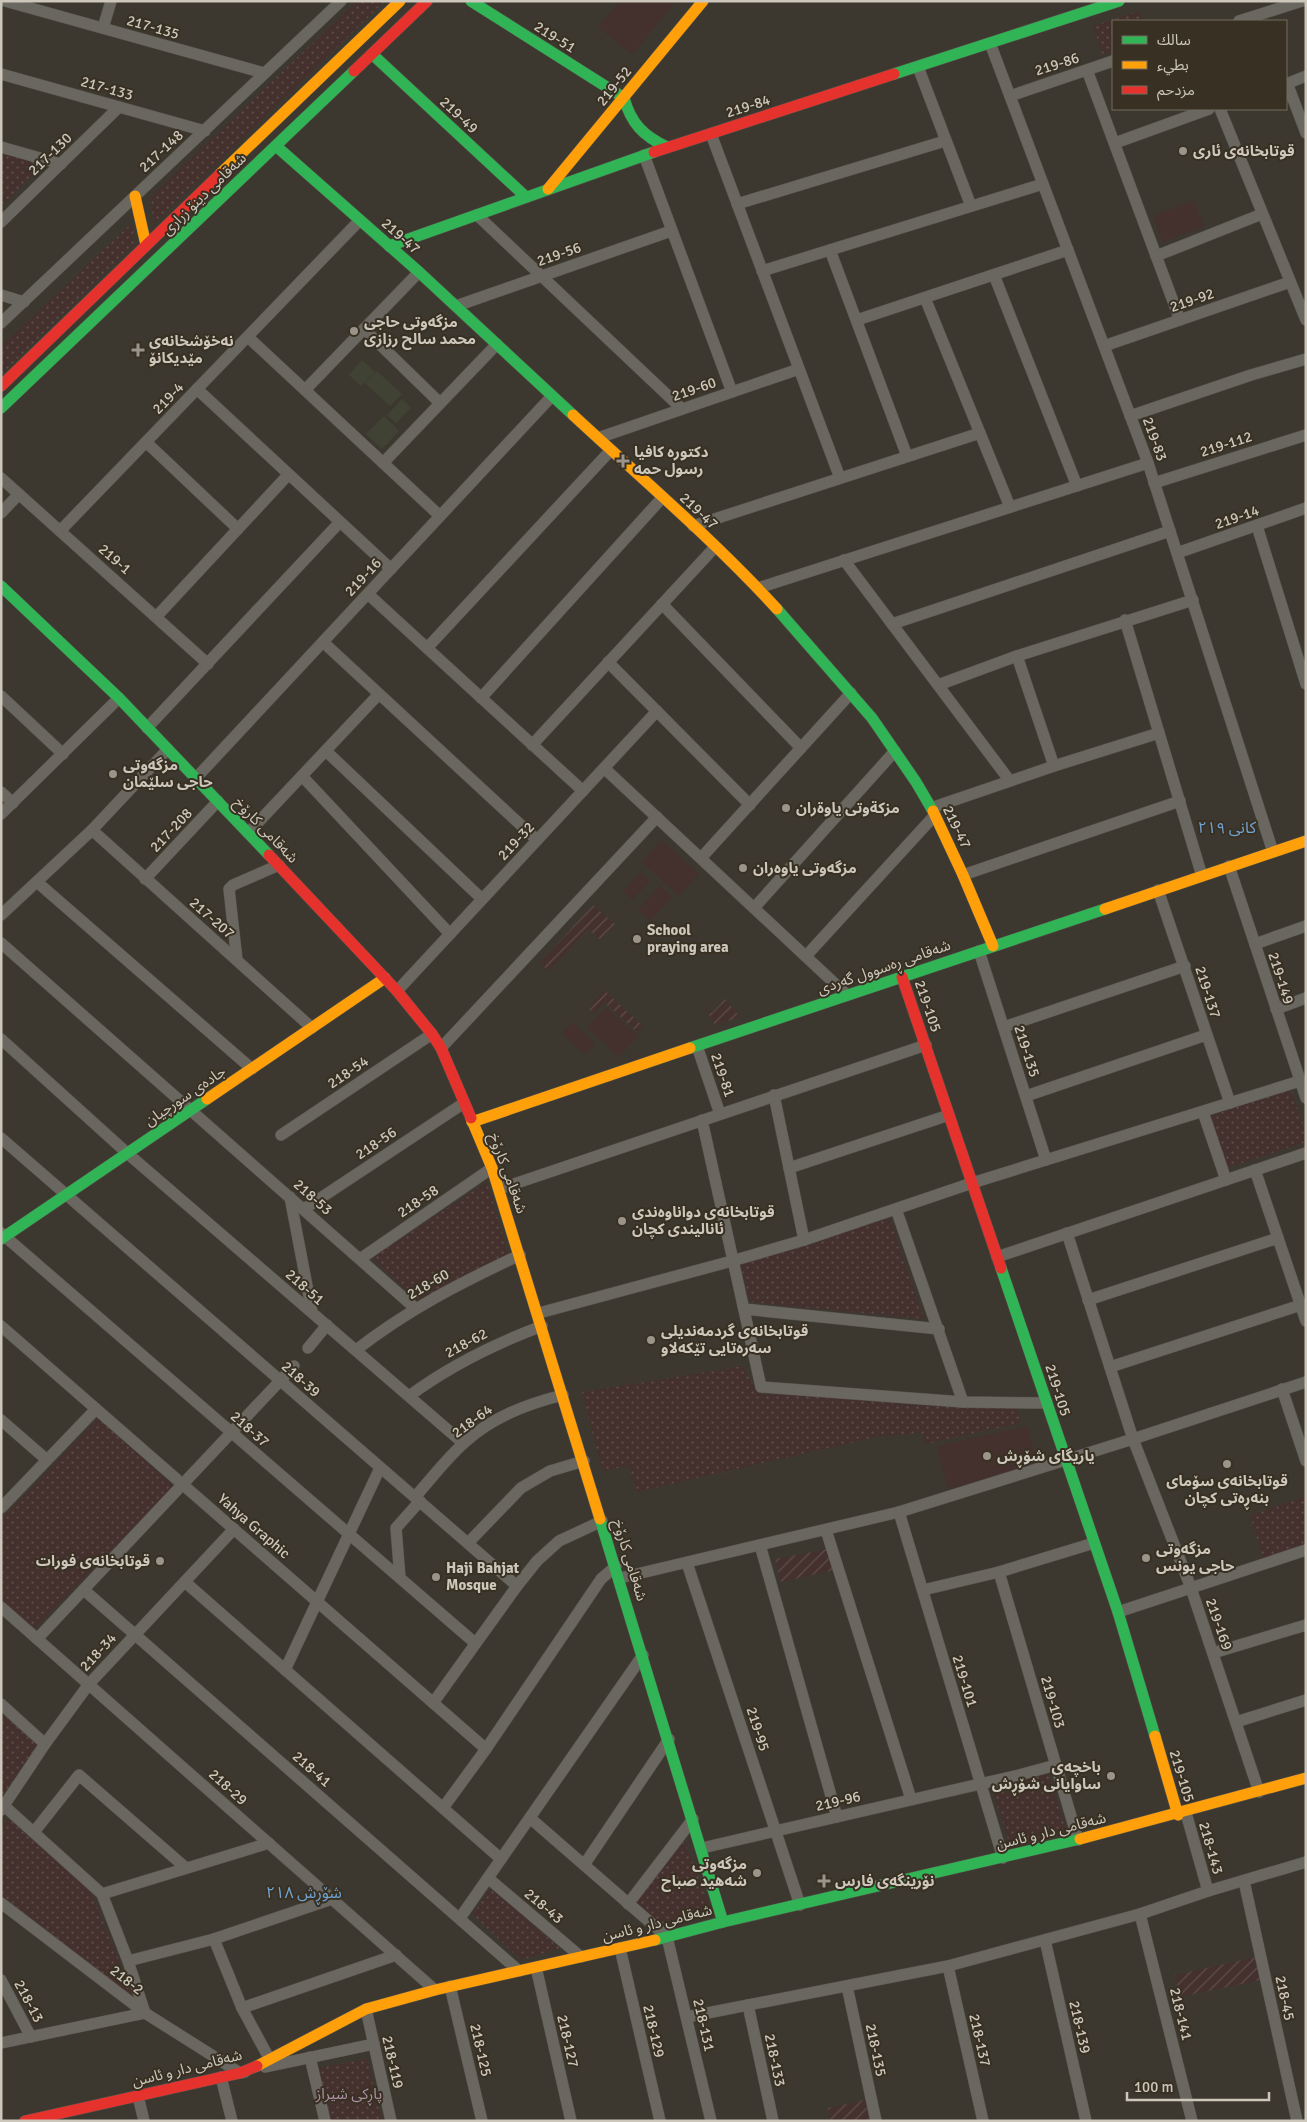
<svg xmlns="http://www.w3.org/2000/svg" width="1307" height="2122" font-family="Signika,'Noto Sans Arabic',sans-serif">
<defs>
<pattern id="grass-dots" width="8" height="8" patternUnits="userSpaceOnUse" patternTransform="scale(1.25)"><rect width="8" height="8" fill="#44312d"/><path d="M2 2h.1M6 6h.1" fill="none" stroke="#5e4d4a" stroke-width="1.8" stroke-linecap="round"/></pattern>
<pattern id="garden-furrows" width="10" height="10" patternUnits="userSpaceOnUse" patternTransform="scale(1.25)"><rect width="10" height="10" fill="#44312d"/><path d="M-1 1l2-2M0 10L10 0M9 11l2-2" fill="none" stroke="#5e4d4a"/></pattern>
</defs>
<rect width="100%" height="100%" fill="#3c382f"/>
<!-- medical -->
<g fill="#404234">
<path d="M362 360 375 372 361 386 349 375Z"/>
<path d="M377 371 402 394 390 406 365 383Z"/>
<path d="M402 399 411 408 396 423 387 415Z"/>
<path d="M384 416 399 431 382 449 366 434Z"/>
</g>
<!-- grass -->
<g fill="url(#grass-dots)">
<path d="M357 1H385L154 224 150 197Z"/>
<path d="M1139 11 1144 21H1113V52L1103 55 1093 26Z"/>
<path d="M1 152 43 165 1 207Z"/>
<path d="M132 223 135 244 1 375V346Z"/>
<path d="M1291 1089 1306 1133V1142L1227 1168 1210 1116Z"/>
<path d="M487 1182 509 1256 418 1301 372 1258Z"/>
<path d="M890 1218 924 1319 750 1302 740 1263Z"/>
<path d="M743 1366 758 1393 1016 1407 1021 1423 926 1444 922 1433 876 1437 637 1492 629 1466 602 1471 582 1392Z"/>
<path d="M98 1418 174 1486 32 1631 1 1601V1520Z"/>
<path d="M1306 1496V1544L1263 1558 1250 1515Z"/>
<path d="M1 1712 41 1748 4 1800 1 1797Z"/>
<path d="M1047 1770 1066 1830 1011 1848 991 1787Z"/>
<path d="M8 1818 90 1890 135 1999 1 1898V1828Z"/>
<path d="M683 1837 712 1913 660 1927 631 1906Z"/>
<path d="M490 1888 560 1948 521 1960 473 1915Z"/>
<path d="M367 2059 382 2121H328L317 2068Z"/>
</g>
<!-- garden -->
<g fill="url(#garden-furrows)">
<path d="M593 905 615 924 601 940 588 929 549 971 540 963Z"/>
<path d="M604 990 643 1026 637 1032 605 1003 594 1014 588 1008Z"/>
<path d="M725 999 740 1017 715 1025 704 1007 712 1013Z"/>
<path d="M828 1549 834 1570 781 1582 775 1559Z"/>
<path d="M1256 1957 1261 1980 1180 1997 1175 1975Z"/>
<path d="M865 2100 869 2121H831L828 2108Z"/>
</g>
<!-- pitch -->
<g fill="#44312d">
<path d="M619 1H676L632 55 598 27Z"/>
<path d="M1194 200 1204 226 1163 242 1153 216Z"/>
<path d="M661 840 699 874 679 896 642 862Z"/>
<path d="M641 872 650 881 632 900 623 891Z"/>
<path d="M660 885 672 897 650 921 638 910Z"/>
<path d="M606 1007 638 1036 619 1057 587 1027Z"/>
<path d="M572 1022 595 1044 585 1055 562 1033Z"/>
<path d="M1027 1426 1038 1465 948 1489 937 1446Z"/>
</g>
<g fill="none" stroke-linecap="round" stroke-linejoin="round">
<!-- street casing -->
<g stroke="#57544d" stroke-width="12">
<g id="street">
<path d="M5 1 264 73"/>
<path d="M1239 21 1302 1"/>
<path d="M103 28 111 1"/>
<path d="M990 43 1148 463 1273 852"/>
<path d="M918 67 971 206"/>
<path d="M1087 70 1180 320"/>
<path d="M1 74 205 131"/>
<path d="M1287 83 1306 133"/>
<path d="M1286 84 1306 76"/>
<path d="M1010 96 1113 61"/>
<path d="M1220 109 1306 320"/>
<path d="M711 134 840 478"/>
<path d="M1115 143 1209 109"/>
<path d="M1 147 61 164"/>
<path d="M644 155 732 392"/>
<path d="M737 204 945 141"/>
<path d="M477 215 682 409"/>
<path d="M1 222 119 107"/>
<path d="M830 250 907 456"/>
<path d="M1156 256 1262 214"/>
<path d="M762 271 1043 184"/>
<path d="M994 275 1077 486"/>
<path d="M1 295 24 302"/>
<path d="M925 298 1010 507"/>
<path d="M456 306 671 231"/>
<path d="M857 320 1068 250"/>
<path d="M1 323 341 1"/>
<path d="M364 329 440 403"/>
<path d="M248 337 440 516"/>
<path d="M1104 346 1290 282"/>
<path d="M197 389 391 569"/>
<path d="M305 390 419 272"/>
<path d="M1130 416 1251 375 1306 359"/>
<path d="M598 438 799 369"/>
<path d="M146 442 238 529"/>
<path d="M383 463 497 344"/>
<path d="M1 478 208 664"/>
<path d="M1154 483 1306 435"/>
<path d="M1 513 19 494"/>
<path d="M693 526 980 433"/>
<path d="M1257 526 1306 684"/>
<path d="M60 531 360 220"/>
<path d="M1177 553 1306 508"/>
<path d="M844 560 1010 781"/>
<path d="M758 588 1148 463"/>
<path d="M368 594 583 791"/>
<path d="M662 604 801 748"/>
<path d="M157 616 288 475"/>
<path d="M1125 620 1202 876"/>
<path d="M892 624 1170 531"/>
<path d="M323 642 537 840"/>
<path d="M427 648 611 450"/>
<path d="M1017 656 1054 766"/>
<path d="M608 662 750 805"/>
<path d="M938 685 1017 656 1193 600"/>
<path d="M1 696 63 754"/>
<path d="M481 698 662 498"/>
<path d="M147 728 339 523"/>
<path d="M532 745 715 547"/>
<path d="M326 751 482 899"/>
<path d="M604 768 847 995"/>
<path d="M302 776 450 934"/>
<path d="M196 778 552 396"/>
<path d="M1 792 13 803"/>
<path d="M931 808 1054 766 1159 733"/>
<path d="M1 814 119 698"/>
<path d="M92 830 312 1028"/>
<path d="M248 833 379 694"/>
<path d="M701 858 851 693"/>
<path d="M1229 866 1306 1098"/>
<path d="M963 875 1180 801"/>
<path d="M145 879 218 801"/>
<path d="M37 882 252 1069"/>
<path d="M1158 890 1230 1103"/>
<path d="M754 908 895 751"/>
<path d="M1 915 92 830 168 749"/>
<path d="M1 943 415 1308"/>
<path d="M1255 944 1306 926"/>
<path d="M979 951 1046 1160"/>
<path d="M806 956 935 815"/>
<path d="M237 960 229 889 233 885 279 865"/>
<path d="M397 991 657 711"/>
<path d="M1276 1009 1306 998"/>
<path d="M1004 1027 1185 966"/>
<path d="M1 1039 127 1153 463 1443"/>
<path d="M697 1046 720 1114"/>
<path d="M441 1048 657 817"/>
<path d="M774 1095 804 1240"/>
<path d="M1026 1096 1206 1035"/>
<path d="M1203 1112 1226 1180"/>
<path d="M702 1120 761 1387 963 1402 1047 1403"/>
<path d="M281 1135 432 1034"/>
<path d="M1 1138 517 1586"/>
<path d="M789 1168 949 1115"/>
<path d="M1255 1170 1306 1321"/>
<path d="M499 1189 926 1045"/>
<path d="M290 1197 312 1312"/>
<path d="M304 1209 464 1103"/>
<path d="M896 1209 963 1402"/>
<path d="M1 1233 475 1643"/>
<path d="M1067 1233 1133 1439 1191 1588 1259 1792"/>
<path d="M997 1257 1306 1153"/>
<path d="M360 1259 492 1168"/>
<path d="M1088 1300 1278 1238"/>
<path d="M744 1309 939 1329"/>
<path d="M539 1313 732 1261 804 1240 972 1183 1300 1081"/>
<path d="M1 1326 486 1749"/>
<path d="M308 1348 327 1325"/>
<path d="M356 1350C409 1309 460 1283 520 1255"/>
<path d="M1110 1367 1301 1305"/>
<path d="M1282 1389 1306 1461"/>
<path d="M409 1396C451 1365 494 1344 542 1326"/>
<path d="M1 1420 47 1460"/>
<path d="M415 1497C431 1479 446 1459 464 1443 492 1417 527 1404 563 1395"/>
<path d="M1 1508 96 1409"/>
<path d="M899 1512 1003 1858"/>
<path d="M826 1530 911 1799"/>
<path d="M468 1543 521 1488 550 1471 584 1461"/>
<path d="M760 1545 837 1817"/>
<path d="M687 1563 800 1905"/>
<path d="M999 1572 1078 1840"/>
<path d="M400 1578 396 1528 420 1501"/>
<path d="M620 1578 899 1512 1133 1439 1306 1382"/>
<path d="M185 1582 501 1859"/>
<path d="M84 1590 519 1971"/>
<path d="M923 1590 999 1572 1094 1543"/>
<path d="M1 1607 435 1990"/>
<path d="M1118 1612 1306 1550"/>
<path d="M37 1639 294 1366"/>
<path d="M1213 1653 1306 1625"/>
<path d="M285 1670 380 1468"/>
<path d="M433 1703 517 1586 537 1561 559 1541 602 1521"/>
<path d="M1 1704 45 1744"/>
<path d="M1236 1722 1306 1700"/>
<path d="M1 1803 102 1894 128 1961 145 2013 1 2043"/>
<path d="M443 1808 486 1749 601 1579 616 1566"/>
<path d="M1 1810 45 1744 89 1684 234 1529"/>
<path d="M1186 1813 1208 1891"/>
<path d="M530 1818 667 1937 711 2121"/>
<path d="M34 1832 79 1775 186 1868"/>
<path d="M702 1848 1019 1775 1056 1765"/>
<path d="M584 1865 669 1739"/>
<path d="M488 1878 581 1957"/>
<path d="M1244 1881 1297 2121"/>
<path d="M102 1894 269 1843"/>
<path d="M1 1903 145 2013 240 2073 245 2072"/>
<path d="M628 1904 693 1819"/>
<path d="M1140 1914 1192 2121"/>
<path d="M460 1918 643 1655"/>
<path d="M214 1939 242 2008 270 2060"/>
<path d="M1045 1940 1086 2121"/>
<path d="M620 1948 660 2121"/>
<path d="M128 1961 214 1939 332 1899"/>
<path d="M948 1966 983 2121"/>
<path d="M536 1967 571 2121"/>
<path d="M1 1980 31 2037"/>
<path d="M450 1986 482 2121"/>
<path d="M847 1986 876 2121"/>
<path d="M748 2005 773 2121"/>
<path d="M242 2008 396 1955"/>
<path d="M366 2009 391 2121"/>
<path d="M687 2017 948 1966 1140 1914 1208 1891 1306 1862"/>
<path d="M310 2057 325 2121"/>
<path d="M265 2067 374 2044"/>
<path d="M221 2077 232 2121"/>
<path d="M138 2096 144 2121"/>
</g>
</g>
<!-- fast casing -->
<g stroke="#57544d" stroke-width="12">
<g id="fast">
<path d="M471 1 624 98C631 123 643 136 667 147"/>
<path d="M372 54 526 197"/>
<path d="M894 74 1119 1"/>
<path d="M276 146 419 272 573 415"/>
<path d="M389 246 654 152"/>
<path d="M1 408 354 71"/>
<path d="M1 586 119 698 269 855"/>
<path d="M777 609 872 718 916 782 933 811"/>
<path d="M690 1048 1105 909"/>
<path d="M1 1239 207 1099"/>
<path d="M1001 1268 1118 1612 1155 1736"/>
<path d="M600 1519 723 1922"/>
<path d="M655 1940 723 1922 1080 1839"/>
</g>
</g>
<!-- slow casing -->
<g stroke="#57544d" stroke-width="12">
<g id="slow">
<path d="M220 174 400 1"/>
<path d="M548 189 703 1"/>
<path d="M135 196 146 245"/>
<path d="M573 415C642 479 714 540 777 609"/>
<path d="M933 811 963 875 993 946"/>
<path d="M1105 909 1306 841"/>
<path d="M207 1099 385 978"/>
<path d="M471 1118 492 1168 600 1519"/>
<path d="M472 1122 690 1048"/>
<path d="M1155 1736 1178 1815"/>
<path d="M1080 1839 1306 1778"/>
<path d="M257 2066 366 2009 435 1990 655 1940"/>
</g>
</g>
<!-- jam casing -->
<g stroke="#57544d" stroke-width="12">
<g id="jam">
<path d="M354 71 427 1"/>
<path d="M654 152 894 74"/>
<path d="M1 386 220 174"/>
<path d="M269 855 397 991 432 1034 441 1048 471 1118"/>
<path d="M902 977 1001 1268"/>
<path d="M25 2121 240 2073 257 2066"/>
</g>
</g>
<!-- street -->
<use href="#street" stroke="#6a6660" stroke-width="11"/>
<!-- fast -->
<use href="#fast" stroke="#30b455" stroke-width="11"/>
<!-- slow -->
<use href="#slow" stroke="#ff9f0a" stroke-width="11"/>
<!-- jam -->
<use href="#jam" stroke="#e5322d" stroke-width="11"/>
</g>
<!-- markers -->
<g fill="#9a948a" stroke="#383022" stroke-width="2">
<circle cx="1183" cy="151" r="5"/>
<circle cx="354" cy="331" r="5"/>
<path d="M135.5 342.5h5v5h5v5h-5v5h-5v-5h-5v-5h5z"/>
<path d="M620.5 453.5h5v5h5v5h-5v5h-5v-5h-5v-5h5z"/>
<circle cx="113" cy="774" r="5"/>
<circle cx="786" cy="808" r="5"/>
<circle cx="743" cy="868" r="5"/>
<circle cx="637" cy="939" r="5"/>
<circle cx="622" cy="1221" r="5"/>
<circle cx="651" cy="1340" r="5"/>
<circle cx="987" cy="1456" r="5"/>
<circle cx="1227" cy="1464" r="5"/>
<circle cx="1146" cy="1558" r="5"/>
<circle cx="160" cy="1561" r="5"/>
<circle cx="436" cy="1577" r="5"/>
<circle cx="1111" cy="1776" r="5"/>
<circle cx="757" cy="1873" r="5"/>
<path d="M821.5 1873.5h5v5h5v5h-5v5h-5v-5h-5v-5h5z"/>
</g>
<g text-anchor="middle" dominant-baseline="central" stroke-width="4" stroke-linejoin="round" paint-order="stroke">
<!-- street labels -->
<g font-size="15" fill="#ccc6bb" stroke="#383022">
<text transform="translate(153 27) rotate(16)">217-135</text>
<text transform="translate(555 37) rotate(32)">219-51</text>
<text transform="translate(1057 64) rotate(-18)">219-86</text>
<text transform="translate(614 86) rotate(-51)">219-52</text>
<text transform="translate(107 88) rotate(16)">217-133</text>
<text transform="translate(748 106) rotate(-18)">219-84</text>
<text transform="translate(459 115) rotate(43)">219-49</text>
<text transform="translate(161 151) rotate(-43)">217-148</text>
<text transform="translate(50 154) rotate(-44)">217-130</text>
<text transform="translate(204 194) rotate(-44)">شەقامی دینۆ زراری</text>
<text transform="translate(401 236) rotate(41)">219-47</text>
<text transform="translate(559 254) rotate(-19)">219-56</text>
<text transform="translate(1192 300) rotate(-19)">219-92</text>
<text transform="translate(694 389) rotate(-19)">219-60</text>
<text transform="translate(168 398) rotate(-46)">219-4</text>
<text transform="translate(1155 439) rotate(70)">219-83</text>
<text transform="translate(1226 444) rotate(-18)">219-112</text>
<text transform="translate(699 511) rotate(43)">219-47</text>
<text transform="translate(1237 517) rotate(-19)">219-14</text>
<text transform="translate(115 559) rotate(41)">219-1</text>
<text transform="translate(363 577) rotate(-47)">219-16</text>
<text transform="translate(957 827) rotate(64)">219-47</text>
<text transform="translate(171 830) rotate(-47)">217-208</text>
<text transform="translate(266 830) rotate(46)">شەقامی کارۆخ</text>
<text transform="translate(516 841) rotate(-47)">219-32</text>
<text transform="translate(212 918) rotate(41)">217-207</text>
<text transform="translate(884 967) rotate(-19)">شەقامی ڕەسوول گەردی</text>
<text transform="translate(1281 978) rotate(72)">219-149</text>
<text transform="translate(1208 992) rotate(72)">219-137</text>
<text transform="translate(928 1006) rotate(71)">219-105</text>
<text transform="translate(1027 1051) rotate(72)">219-135</text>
<text transform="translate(348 1072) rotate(-34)">218-54</text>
<text transform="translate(723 1075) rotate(71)">219-81</text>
<text transform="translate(185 1096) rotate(-34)">جادەی سورچیان</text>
<text transform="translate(376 1143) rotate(-34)">218-56</text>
<text transform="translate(508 1173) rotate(70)">شەقامی کارۆخ</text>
<text transform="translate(313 1197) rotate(41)">218-53</text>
<text transform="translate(418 1201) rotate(-34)">218-58</text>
<text transform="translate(428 1284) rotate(-30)">218-60</text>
<text transform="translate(305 1287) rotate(41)">218-51</text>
<text transform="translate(466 1343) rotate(-28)">218-62</text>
<text transform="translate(301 1379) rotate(41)">218-39</text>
<text transform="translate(1058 1390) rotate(72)">219-105</text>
<text transform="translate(472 1421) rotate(-36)">218-64</text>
<text transform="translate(250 1429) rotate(41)">218-37</text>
<text transform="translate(254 1526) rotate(41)">Yahya Graphic</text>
<text transform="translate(630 1560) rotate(73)">شەقامی کارۆخ</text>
<text transform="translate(1219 1624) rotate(71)">219-169</text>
<text transform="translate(98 1652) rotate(-47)">218-34</text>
<text transform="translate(965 1681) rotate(73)">219-101</text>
<text transform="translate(1053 1702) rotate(74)">219-103</text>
<text transform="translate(758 1729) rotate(72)">219-95</text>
<text transform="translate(312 1769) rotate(41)">218-41</text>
<text transform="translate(1182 1776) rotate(73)">219-105</text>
<text transform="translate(228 1787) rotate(42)">218-29</text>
<text transform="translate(838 1801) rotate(-13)">219-96</text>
<text transform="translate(1051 1831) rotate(-14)">شەقامی دار و ئاسن</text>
<text transform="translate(1211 1848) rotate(74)">218-143</text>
<text transform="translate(544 1906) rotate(40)">218-43</text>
<text transform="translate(657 1923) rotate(-14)">شەقامی دار و ئاسن</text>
<text transform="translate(127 1980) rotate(38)">218-2</text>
<text transform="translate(1285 1998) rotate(78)">218-45</text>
<text transform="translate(29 2001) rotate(62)">218-13</text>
<text transform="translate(1181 2014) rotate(76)">218-141</text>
<text transform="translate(704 2025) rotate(77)">218-131</text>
<text transform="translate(1080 2027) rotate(77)">218-139</text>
<text transform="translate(654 2031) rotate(77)">218-129</text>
<text transform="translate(980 2040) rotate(77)">218-137</text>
<text transform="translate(568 2041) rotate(77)">218-127</text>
<text transform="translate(481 2050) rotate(77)">218-125</text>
<text transform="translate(876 2050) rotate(78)">218-135</text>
<text transform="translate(775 2060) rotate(78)">218-133</text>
<text transform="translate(393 2062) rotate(77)">218-119</text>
<text transform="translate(187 2068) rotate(-14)">شەقامی دار و ئاسن</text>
</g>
<!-- poi labels -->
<g font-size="15" font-weight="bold" fill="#ccc6bb" stroke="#383022" text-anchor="start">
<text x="1193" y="151">قوتابخانەی ئاری</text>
<text x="364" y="322">مزگەوتی حاجی<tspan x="364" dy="17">محمد سالح رزازی</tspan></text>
<text x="149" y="341">نەخۆشخانەی<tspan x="149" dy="17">مێدیکانۆ</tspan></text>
<text x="634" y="452">دکتورە کافیا<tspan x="634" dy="17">رسول حمە</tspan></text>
<text x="123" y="765">مزگەوتی<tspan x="123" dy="17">حاجی سلێمان</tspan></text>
<text x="796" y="808">مزكةوتى ياوةران</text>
<text x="753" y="868">مزگەوتی یاوەران</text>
<text x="647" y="930">School<tspan x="647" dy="17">praying area</tspan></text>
<text x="632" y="1212">قوتابخانەی دواناوەندی<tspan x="632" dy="17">ئانالیندی كچان</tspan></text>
<text x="661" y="1331">قوتابخانەی گردمەندیلی<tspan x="661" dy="17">سەرەتایی تێكەلاو</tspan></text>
<text x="997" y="1456">یاریگای شۆڕش</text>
<text x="1227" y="1481" text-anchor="middle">قوتابخانەی سۆمای<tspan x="1227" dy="17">بنەڕەتی کچان</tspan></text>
<text x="1156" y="1549">مزگەوتی<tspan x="1156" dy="17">حاجی یونس</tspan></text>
<text x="150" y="1561" text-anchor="end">قوتابخانەی فورات</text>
<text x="446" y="1568">Haji Bahjat<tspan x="446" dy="17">Mosque</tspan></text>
<text x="1101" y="1767" text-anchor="end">باخچەی<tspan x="1101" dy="17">ساوایانی شۆڕش</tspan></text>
<text x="747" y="1864" text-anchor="end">مزگه‌وتی<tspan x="747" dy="17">شه‌هید صباح</tspan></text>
<text x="835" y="1881">نۆرینگەی فارس</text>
</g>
<!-- park labels -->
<g font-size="15" fill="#af8fa7" stroke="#383022">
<text x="349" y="2094">پاڕکی شیراز</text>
</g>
<!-- neighbourhood labels -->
<g font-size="16" fill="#70a3d1" stroke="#383022">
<text x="1227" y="828">کانی ٢١٩</text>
<text x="304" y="1893">شۆڕش ٢١٨</text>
</g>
</g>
<!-- border -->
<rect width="1307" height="2122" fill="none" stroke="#ccc6bb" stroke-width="5"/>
<!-- legend -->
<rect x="1112" y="20" width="175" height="90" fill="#383022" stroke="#736c5f"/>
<rect x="1122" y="36" width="25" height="8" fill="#30b455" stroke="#736c5f"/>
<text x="1157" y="45" font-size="15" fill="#ccc6bb">سالك</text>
<rect x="1122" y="61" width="25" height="8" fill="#ff9f0a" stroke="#736c5f"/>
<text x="1157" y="70" font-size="15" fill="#ccc6bb">بطيء</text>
<rect x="1122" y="86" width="25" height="8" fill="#e5322d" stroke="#736c5f"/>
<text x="1157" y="95" font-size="15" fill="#ccc6bb">مزدحم</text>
<!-- scale -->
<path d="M1127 2092v8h142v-8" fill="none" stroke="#ccc6bb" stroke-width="2.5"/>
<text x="1134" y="2092" font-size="15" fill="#ccc6bb" stroke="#383022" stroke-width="4" paint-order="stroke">100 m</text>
</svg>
